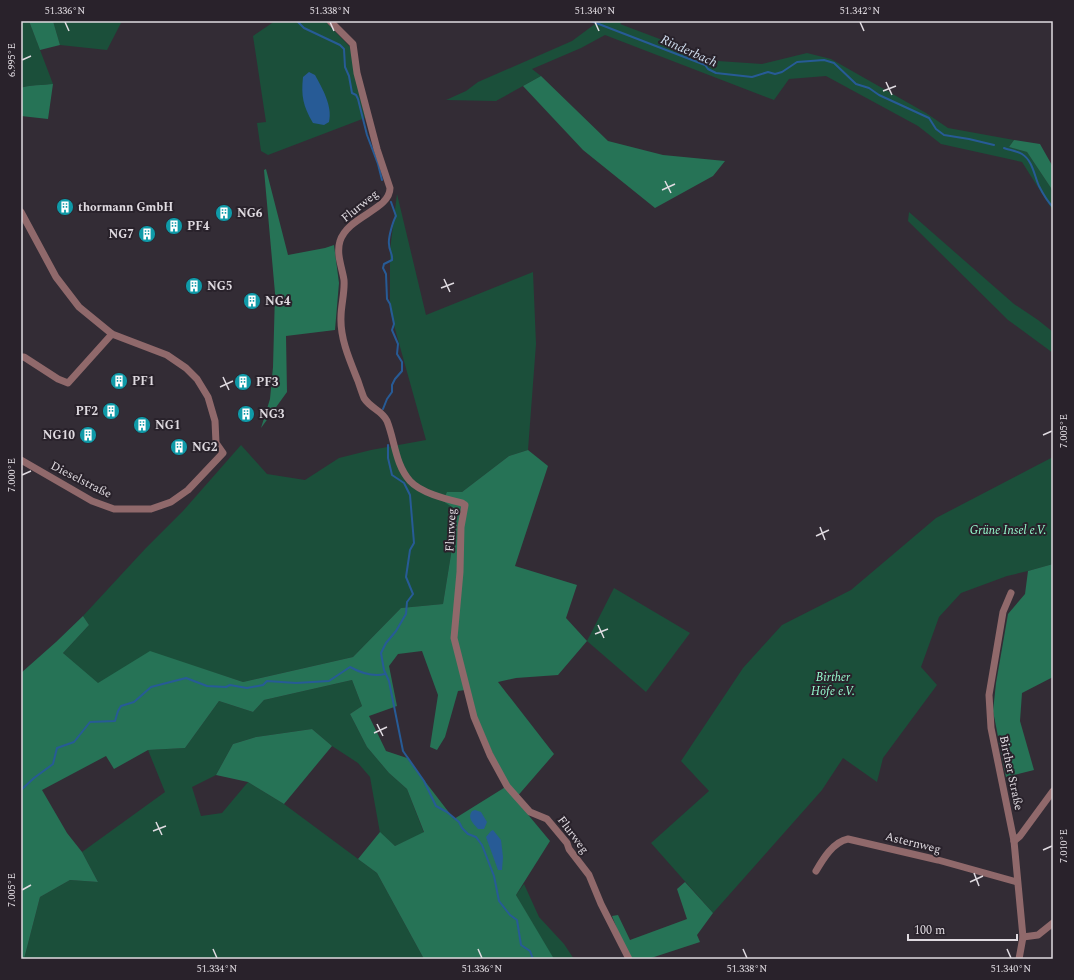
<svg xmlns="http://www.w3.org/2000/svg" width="1074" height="980" font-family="Spectral,serif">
<rect width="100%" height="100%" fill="#332c35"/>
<!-- green -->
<g fill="#1b4f3a">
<path d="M21 21H29L53 84C44 85 27 85 21 88Z"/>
<path d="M53 21H122L107 50 60 45Z"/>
<path d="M275 21H325L350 47 365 118 268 155 261 151 257 123 266 122 253 36Z"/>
<path d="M599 21H623L620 24 718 61 762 64 807 53 831 59 926 113 948 128 1014 140 1009 147 1027 152 1053 191V211L1022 162 941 144 918 126 826 76 789 79 774 100 605 35 581 48 532 69 541 76 496 101 446 100 466 91 478 82 572 41Z"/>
<path d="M397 194 426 315 533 272 536 344 528 450 509 456 462 492 458 511 443 604 401 608 353 657 243 682 150 652 98 684 63 653 89 625 83 616 145 549 183 511 241 445 267 474 305 480 339 458 371 450 426 440 390 311V250Z"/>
<path d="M909 212 1014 304 1038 320 1053 332V353L1008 320 908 221Z"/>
<path d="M1053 457V564L1028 571 1007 576 961 593 939 617 921 667 937 685 883 758 877 782 843 758 822 790 713 913 651 843 709 791 681 761 743 668 782 625 851 590 936 518Z"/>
<path d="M614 588 690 633 646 692 587 641Z"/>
<path d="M352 680 362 706 350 714 367 747 389 773 407 789 424 833 395 846 380 833 370 777 358 763 332 746 312 729 256 737 233 744 216 775 192 787 201 816 222 813 248 782 284 804 377 873 424 959H24L40 897 70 880 98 882 82 852 165 792 148 750 185 748 219 701 253 712 264 700Z"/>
<path d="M524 884 539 917 564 944 574 959H554L551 956 516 895Z"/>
</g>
<!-- forest -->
<g fill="#267356" fill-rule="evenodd">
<path d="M29 21H53L60 45 40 50Z"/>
<path d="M541 76 608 141 663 155 725 161 713 176 655 208 583 150 523 86Z"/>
<path d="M53 84 48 119 21 116V88C27 85 44 85 53 84Z"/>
<path d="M1014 140 1040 144 1053 167V191L1027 152 1009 147Z"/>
<path d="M266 169 288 255 325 248 334 245 339 283 335 330 286 336 287 392 261 428 270 399 273 367 275 293 264 170Z"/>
<path d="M528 450 548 466 515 566 577 585 566 618 587 641 558 675 516 678 498 682 554 754 515 799 550 841 516 895 554 959H424L377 873 358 859 380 832 395 846 424 832 407 789 389 773 367 747 350 714 362 706 352 680 264 700 253 712 219 701 185 748 148 750 114 769 106 756 42 790 67 833 82 852 98 882 70 880 40 897 24 959H21V673L56 642 83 616 89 625 63 653 98 683 150 651 243 682 353 657 401 608 443 604 458 511 443 501 447 492H462L509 456ZM422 651 438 695 430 747 437 750 445 737 458 691 465 690 507 786 454 819 407 758 386 751 369 716 397 706 389 666 398 654Z"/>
<path d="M1053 564V677L1022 693 1020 721 1034 770 1006 777 993 711 996 683 1008 614 1025 594 1028 571Z"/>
<path d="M312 729 332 746 284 804 248 782 216 775 233 744 256 737Z"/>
<path d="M685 882 713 913 697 935 700 942 648 959H629L612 916 618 915 630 940 687 919 677 889Z"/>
</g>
<!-- water -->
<g fill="#275b96">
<path d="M309 72 315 75C322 88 333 106 329 122L324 125 313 123C303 106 301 96 303 77Z"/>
<path d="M475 810 481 812 487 822 484 829H478C473 823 467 818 472 811Z"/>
<path d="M493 830 501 840 503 857 502 870H498L486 837 491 831Z"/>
</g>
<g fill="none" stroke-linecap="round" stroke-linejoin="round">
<!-- stream -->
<g stroke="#275b96" stroke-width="2">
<path d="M297 21 304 28 340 45 344 49 345 67 349 76 352 93 356 95 358 99 367 135 378 164 382 180"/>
<path d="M591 21 705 65 708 69 716 73 752 77 768 72 775 74 782 72 797 62 824 60 834 63 856 84 869 88 879 95 929 118 936 129 944 135 969 139 994 145"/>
<path d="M1004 148C1009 150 1017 151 1022 154 1033 161 1034 175 1039 186 1043 194 1047 201 1053 207"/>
<path d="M383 409 387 399 392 392V385L395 379 402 371V362L397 354 398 344 392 330 394 324 390 304 387 299 386 274 383 268 384 264 392 260C393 254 389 251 389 244 388 238 393 221 396 216L391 202"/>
<path d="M388 445V458L392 475 404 483 410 495 414 543 410 550 406 577 413 594 407 602 406 614 396 631 386 643 381 653 384 670 389 681 403 751 424 781 436 806 447 812 459 822 462 828 468 834 476 837 482 845 494 876 499 901 510 915 517 920 521 945 530 951 533 959"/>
<path d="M21 790 34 778 53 764 57 748 74 742 90 722 115 721 118 711 121 706 134 702 151 687 186 678 207 686 226 687 230 685 247 688 263 685 267 681 296 683 329 681 350 667C361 673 373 677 385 674"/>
</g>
<!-- street -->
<g stroke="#90696b" stroke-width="7">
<path d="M330 21 353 44 357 73 377 149 390 188C390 210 348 216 340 241 336 254 342 267 344 280 345 292 341 305 341 317 340 339 350 361 358 381 360 387 362 393 364 398 371 409 382 410 387 421 395 441 395 464 410 481 421 493 446 499 462 503L465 505 461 527 460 572 454 638 474 717 490 755 507 786 530 812 547 819 567 843 569 849 589 875 601 904 629 959"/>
<path d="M21 212 56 277 79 307 112 334 167 355 186 368 197 379 208 397 215 421 216 443 223 453 188 490 171 502 151 509H114L92 501 21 460"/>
<path d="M21 357H24L58 379 68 383 112 334"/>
<path d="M1011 593 1003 612 989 695 991 728 1014 841 1023 937 1019 959"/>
<path d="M1014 841 1020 836 1053 791"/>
<path d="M816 871C823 859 833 842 848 839L938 860 1017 882"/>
<path d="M1023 937 1038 935 1053 923"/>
</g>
</g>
<!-- ticks -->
<path fill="none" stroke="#e0dbe1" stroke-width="1.5" d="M65 22 69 31M330 22 334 31M595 22 599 31M860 22 864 31M22 60 31 56M886 82 892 95M883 91 896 86M665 181 671 193M662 190 675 184M444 279 450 292M441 288 454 283M223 377 229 390M220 387 233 381M1043 435 1052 431M22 475 31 471M820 527 825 540M816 536 829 530M598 625 604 638M595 634 608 629M377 724 383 736M374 733 387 727M156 822 162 835M153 831 166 826M1043 850 1052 846M974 873 979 886M970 882 983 876M22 890 31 885M213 949 217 958M478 949 482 958M743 949 747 958M1007 949 1011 958"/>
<!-- icons -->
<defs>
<g id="building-disc" transform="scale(0.9)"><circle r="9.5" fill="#0f9aa8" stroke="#29222b"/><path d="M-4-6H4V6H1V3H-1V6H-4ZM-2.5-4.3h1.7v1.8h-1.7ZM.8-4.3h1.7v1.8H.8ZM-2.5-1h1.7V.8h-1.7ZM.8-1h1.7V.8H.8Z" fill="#fff"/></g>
</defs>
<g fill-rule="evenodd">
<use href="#building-disc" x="65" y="207"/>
<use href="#building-disc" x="224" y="213"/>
<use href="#building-disc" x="174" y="226"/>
<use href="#building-disc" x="147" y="234"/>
<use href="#building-disc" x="194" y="286"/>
<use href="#building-disc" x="252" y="301"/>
<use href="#building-disc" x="119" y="381"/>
<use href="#building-disc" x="243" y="382"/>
<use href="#building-disc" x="111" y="411"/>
<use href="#building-disc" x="246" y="414"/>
<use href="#building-disc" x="142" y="425"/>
<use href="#building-disc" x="88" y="435"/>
<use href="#building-disc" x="179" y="447"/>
</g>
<g text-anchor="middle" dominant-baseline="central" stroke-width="4" stroke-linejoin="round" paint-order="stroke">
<!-- street labels -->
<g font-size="12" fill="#e0dbe1" stroke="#29222b">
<text transform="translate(360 206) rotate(-39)">Flurweg</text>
<text transform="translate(81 480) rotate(27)">Dieselstraße</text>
<text transform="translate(451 530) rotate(-87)">Flurweg</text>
<text transform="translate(1011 773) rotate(78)">Birther Straße</text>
<text transform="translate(573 835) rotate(53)">Flurweg</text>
<text transform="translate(913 843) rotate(14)">Asternweg</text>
</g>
<!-- poi labels -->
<g font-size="12" font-weight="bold" fill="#e0dbe1" stroke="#29222b" text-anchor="start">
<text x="78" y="207">thormann GmbH</text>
<text x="237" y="213">NG6</text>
<text x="187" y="226">PF4</text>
<text x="134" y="234" text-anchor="end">NG7</text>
<text x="207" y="286">NG5</text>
<text x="265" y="301">NG4</text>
<text x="132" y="381">PF1</text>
<text x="256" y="382">PF3</text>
<text x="98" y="411" text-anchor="end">PF2</text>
<text x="259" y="414">NG3</text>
<text x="155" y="425">NG1</text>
<text x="75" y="435" text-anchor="end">NG10</text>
<text x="192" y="447">NG2</text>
</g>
<!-- park labels -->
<g font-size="12" font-style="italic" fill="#97fbcf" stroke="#29222b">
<text x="1008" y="530">Grüne Insel e.V.</text>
<text x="833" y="677">Birther<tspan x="833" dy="14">Höfe e.V.</tspan></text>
</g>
<!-- water labels -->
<g font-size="13" font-style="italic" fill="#cedced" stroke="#29222b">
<text transform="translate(689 51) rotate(24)">Rinderbach</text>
</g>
</g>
<!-- border -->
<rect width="1074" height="980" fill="none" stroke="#29222b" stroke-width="44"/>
<!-- scale -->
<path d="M908 934v6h109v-6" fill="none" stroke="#e0dbe1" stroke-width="2"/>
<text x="914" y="934" font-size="12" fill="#e0dbe1" stroke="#29222b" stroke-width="3" paint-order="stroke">100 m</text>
<rect x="22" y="22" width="1030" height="936" fill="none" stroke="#e0dbe1" stroke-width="1.5"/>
<g font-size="10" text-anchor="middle" fill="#e0dbe1">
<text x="65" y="14">51.336°N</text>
<text x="330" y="14">51.338°N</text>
<text x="595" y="14">51.340°N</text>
<text x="860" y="14">51.342°N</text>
<text transform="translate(11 60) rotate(-90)" y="4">6.995°E</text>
<text transform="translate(1063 431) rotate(-90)" y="4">7.005°E</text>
<text transform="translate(11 475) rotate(-90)" y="4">7.000°E</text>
<text transform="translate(1063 846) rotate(-90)" y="4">7.010°E</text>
<text transform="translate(11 890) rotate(-90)" y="4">7.005°E</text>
<text x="217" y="972">51.334°N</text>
<text x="482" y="972">51.336°N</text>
<text x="747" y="972">51.338°N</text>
<text x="1011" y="972">51.340°N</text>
</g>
</svg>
